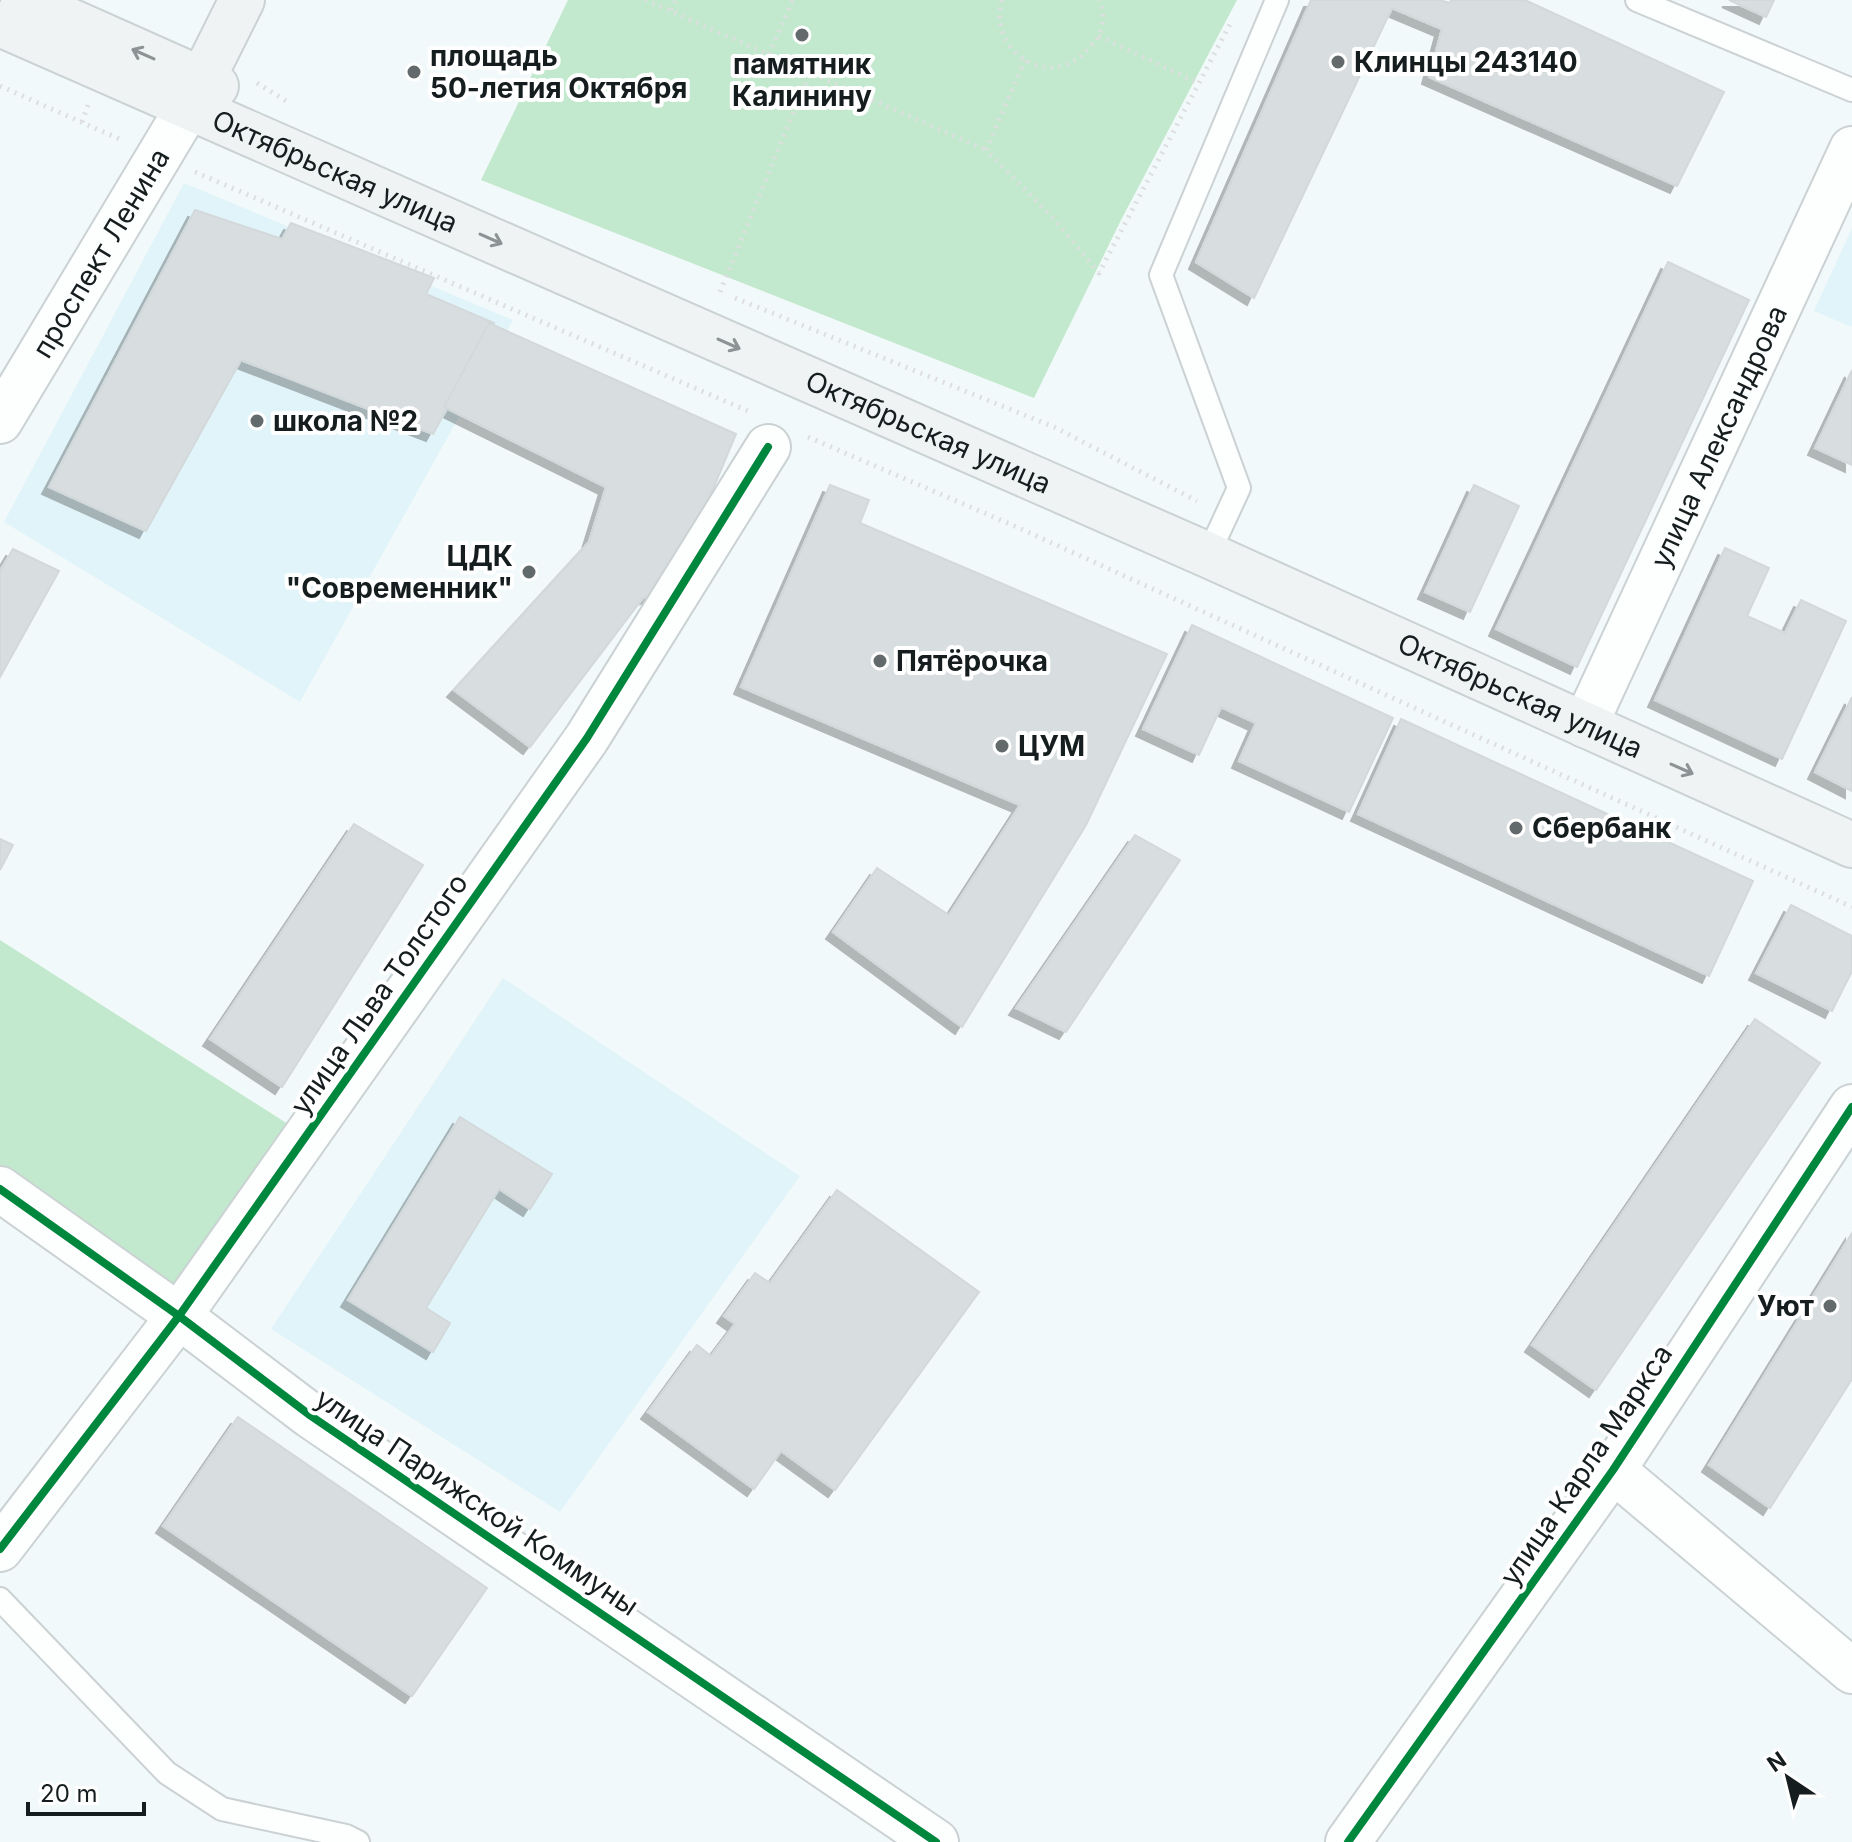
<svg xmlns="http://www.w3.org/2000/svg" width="1852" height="1842" font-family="Inter,sans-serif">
<defs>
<filter id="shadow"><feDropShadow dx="-7" dy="7" stdDeviation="0" flood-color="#0004"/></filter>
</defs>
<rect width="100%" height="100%" fill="#f2f9fa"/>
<!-- built -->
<g fill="#e1f4f9">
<path d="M184 183 513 320 300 702 4 522Z"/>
<path d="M1852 228V327L1814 311Z"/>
<path d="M503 978 800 1176 560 1512 271 1329Z"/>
</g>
<!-- green -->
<g fill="#c2e9cd">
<path d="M568 0H1237L1120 222 1034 398 481 180Z"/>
<path d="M0 940 316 1142 203 1311 0 1174Z"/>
</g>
<!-- building -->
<g fill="#d8dee0" stroke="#d3d9db" stroke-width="2" filter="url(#shadow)">
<path d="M1311 0H1439L1450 3 1451 0H1525L1724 92 1677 186 1429 77 1442 29 1392 8 1254 298 1196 262Z"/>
<path d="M1729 0H1774L1766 17Z"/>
<path d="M195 210 282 239 291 223 434 278 426 294 494 323 433 434 241 360 146 531 49 487Z"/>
<path d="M1668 262 1749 300 1577 667 1496 629Z"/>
<path d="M489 323 736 434 670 592 643 598 530 747 454 690 589 542 606 487 444 407Z"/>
<path d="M1852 370V465L1815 448Z"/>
<path d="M830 485 869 500 860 523 1167 654 1086 825 962 1027 833 932 877 868 949 915 1020 805 741 687Z"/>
<path d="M1474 485 1519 506 1470 612 1425 592Z"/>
<path d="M1725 548 1769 568 1747 616 1785 633 1801 600 1846 621 1782 759 1655 700Z"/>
<path d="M13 549 59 571 0 677V571Z"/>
<path d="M1192 625 1393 718 1349 812 1239 761 1256 723 1221 707 1199 755 1143 729Z"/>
<path d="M1852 697V791L1815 772Z"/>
<path d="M1401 719 1753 881 1709 976 1358 814Z"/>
<path d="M354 824 423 865 282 1087 210 1039Z"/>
<path d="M1135 835 1180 860 1066 1032 1016 1008Z"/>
<path d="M0 839 13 845 0 870Z"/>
<path d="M1791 905 1852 936V971L1832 1011 1756 973Z"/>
<path d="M1755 1019 1820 1063 1596 1390 1532 1345Z"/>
<path d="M460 1117 552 1174 530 1209 499 1189 426 1308 450 1323 433 1352 348 1300Z"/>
<path d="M837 1190 979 1292 835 1490 781 1451 754 1489 648 1412 697 1345 711 1356 735 1324 724 1316 755 1273 770 1283Z"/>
<path d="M1852 1233V1379L1770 1508 1709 1465Z"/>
<path d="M238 1417 487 1588 412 1696 163 1526Z"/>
</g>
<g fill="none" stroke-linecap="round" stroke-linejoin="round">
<!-- service casing -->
<g stroke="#cbd2d3" stroke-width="26">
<g id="service">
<path d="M1637 0 1852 90"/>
<path d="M1208 555 1239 488 1161 275 1277 0"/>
<path d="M0 1599 167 1773 222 1809 346 1836 358 1842"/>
</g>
</g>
<!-- minor casing -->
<g stroke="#cbd2d3" stroke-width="48">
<g id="minor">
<path id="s1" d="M1585 725 1852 149"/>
</g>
</g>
<!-- tertiary casing -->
<g stroke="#cbd2d3" stroke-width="48">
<g id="tertiary">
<path id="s2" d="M0 421 189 106"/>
<path d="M0 1189 179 1316 311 1416 936 1842"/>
<path d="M1613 1470 1852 1671"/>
<path d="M0 1549 179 1316 587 738 768 447"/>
<path d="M1348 1842 1613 1470 1852 1107"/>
</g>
</g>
<!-- secondary casing -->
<g stroke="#cbd2d3" stroke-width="48">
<g id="secondary">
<path d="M23 0 216 86"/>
<path id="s3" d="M0 24 1208 555 1852 845"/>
<path d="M190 104 242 0"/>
</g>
</g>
<!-- path -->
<g stroke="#dddfdf" stroke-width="5" stroke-dasharray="2 6" stroke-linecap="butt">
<path d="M645 0 986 150"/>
<path d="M1002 0C989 40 1032 83 1072 62 1081 58 1088 49 1095 41 1104 30 1105 14 1100 0"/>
<path d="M671 10 676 0"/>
<path d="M1099 36 1200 84"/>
<path d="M769 54 793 0"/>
<path d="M1025 60 986 150 1054 219 1099 273 1230 24"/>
<path d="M257 83 286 101"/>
<path d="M0 86 124 141"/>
<path d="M82 122 88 105"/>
<path d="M195 172 748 411"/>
<path d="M720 292 810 72"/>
<path d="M735 298 1054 427 1197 501"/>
<path d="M808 437 1019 528 1852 907"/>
</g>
<!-- service -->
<use href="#service" stroke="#fdfefe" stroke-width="22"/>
<!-- minor -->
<use href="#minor" stroke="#fdfefe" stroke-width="44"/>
<!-- tertiary -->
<use href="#tertiary" stroke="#fdfefe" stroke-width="44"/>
<!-- secondary -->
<use href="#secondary" stroke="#eff3f3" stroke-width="44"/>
<!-- cycleway casing -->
<g stroke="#fff" stroke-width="13">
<g id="cycleway">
<path d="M0 1189 179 1316 311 1416 936 1842"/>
<path d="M0 1549 179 1316 587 738 768 447"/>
<path d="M1348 1842 1613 1470 1852 1107"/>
</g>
</g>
<!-- cycleway -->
<use href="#cycleway" stroke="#00873e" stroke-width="8"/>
</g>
<!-- one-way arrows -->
<defs><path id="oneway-shaft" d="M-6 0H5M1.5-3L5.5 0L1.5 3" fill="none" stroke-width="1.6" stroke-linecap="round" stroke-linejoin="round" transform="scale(2)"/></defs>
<g stroke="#8d9394">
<use href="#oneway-shaft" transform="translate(143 54) rotate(-156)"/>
<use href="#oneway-shaft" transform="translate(491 239) rotate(24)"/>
<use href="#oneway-shaft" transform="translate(729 344) rotate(24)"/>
<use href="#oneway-shaft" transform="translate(1682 769) rotate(24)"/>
</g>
<!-- markers -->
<g fill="#636a6c" stroke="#fff" stroke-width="3">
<circle cx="802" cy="35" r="8"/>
<circle cx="1338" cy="62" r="8"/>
<circle cx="414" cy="72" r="8"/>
<circle cx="257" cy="421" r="8"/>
<circle cx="529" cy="572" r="8"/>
<circle cx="880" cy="661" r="8"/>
<circle cx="1002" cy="746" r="8"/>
<circle cx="1516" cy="828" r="8"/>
<circle cx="1830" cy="1306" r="8"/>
</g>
<g text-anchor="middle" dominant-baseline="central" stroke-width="8" stroke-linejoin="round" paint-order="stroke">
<!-- poi labels -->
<g font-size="28" font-weight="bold" fill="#161d1f" stroke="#fff" text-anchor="start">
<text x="430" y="56">площадь<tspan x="430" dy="32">50-летия Октября</tspan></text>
<text x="1354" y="62">Клинцы 243140</text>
<text x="802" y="64" text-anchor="middle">памятник<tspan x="802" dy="32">Калинину</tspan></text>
<text x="273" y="421">школа №2</text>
<text x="513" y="556" text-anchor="end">ЦДК<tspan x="513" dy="32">"Современник"</tspan></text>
<text x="896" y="661">Пятёрочка</text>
<text x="1018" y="746">ЦУМ</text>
<text x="1532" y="828">Сбербанк</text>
<text x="1814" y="1306" text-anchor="end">Уют</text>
</g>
<!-- street labels -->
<g font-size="28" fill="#161d1f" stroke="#fff">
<text stroke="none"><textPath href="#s3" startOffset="366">Октябрьская улица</textPath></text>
<text stroke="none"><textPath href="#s2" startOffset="196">проспект Ленина</textPath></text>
<text stroke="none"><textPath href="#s3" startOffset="1014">Октябрьская улица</textPath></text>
<text stroke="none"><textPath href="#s1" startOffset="318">улица Александрова</textPath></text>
<text stroke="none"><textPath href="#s3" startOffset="1662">Октябрьская улица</textPath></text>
<text transform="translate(379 994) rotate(-55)">улица Льва Толстого</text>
<text transform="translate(1586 1465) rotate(-56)">улица Карла Маркса</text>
<text transform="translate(477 1502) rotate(34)">улица Парижской Коммуны</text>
</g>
</g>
<!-- north arrow -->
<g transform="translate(1788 1778) rotate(325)" stroke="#ffffff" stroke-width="6" paint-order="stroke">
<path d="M0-6L14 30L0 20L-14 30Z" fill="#161d1f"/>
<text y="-12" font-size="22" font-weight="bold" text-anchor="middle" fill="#161d1f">N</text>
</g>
<!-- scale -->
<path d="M28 1802v12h116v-12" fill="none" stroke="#161d1f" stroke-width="4"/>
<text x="40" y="1802" font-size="24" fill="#161d1f" stroke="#ffffff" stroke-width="6" paint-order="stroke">20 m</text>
</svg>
